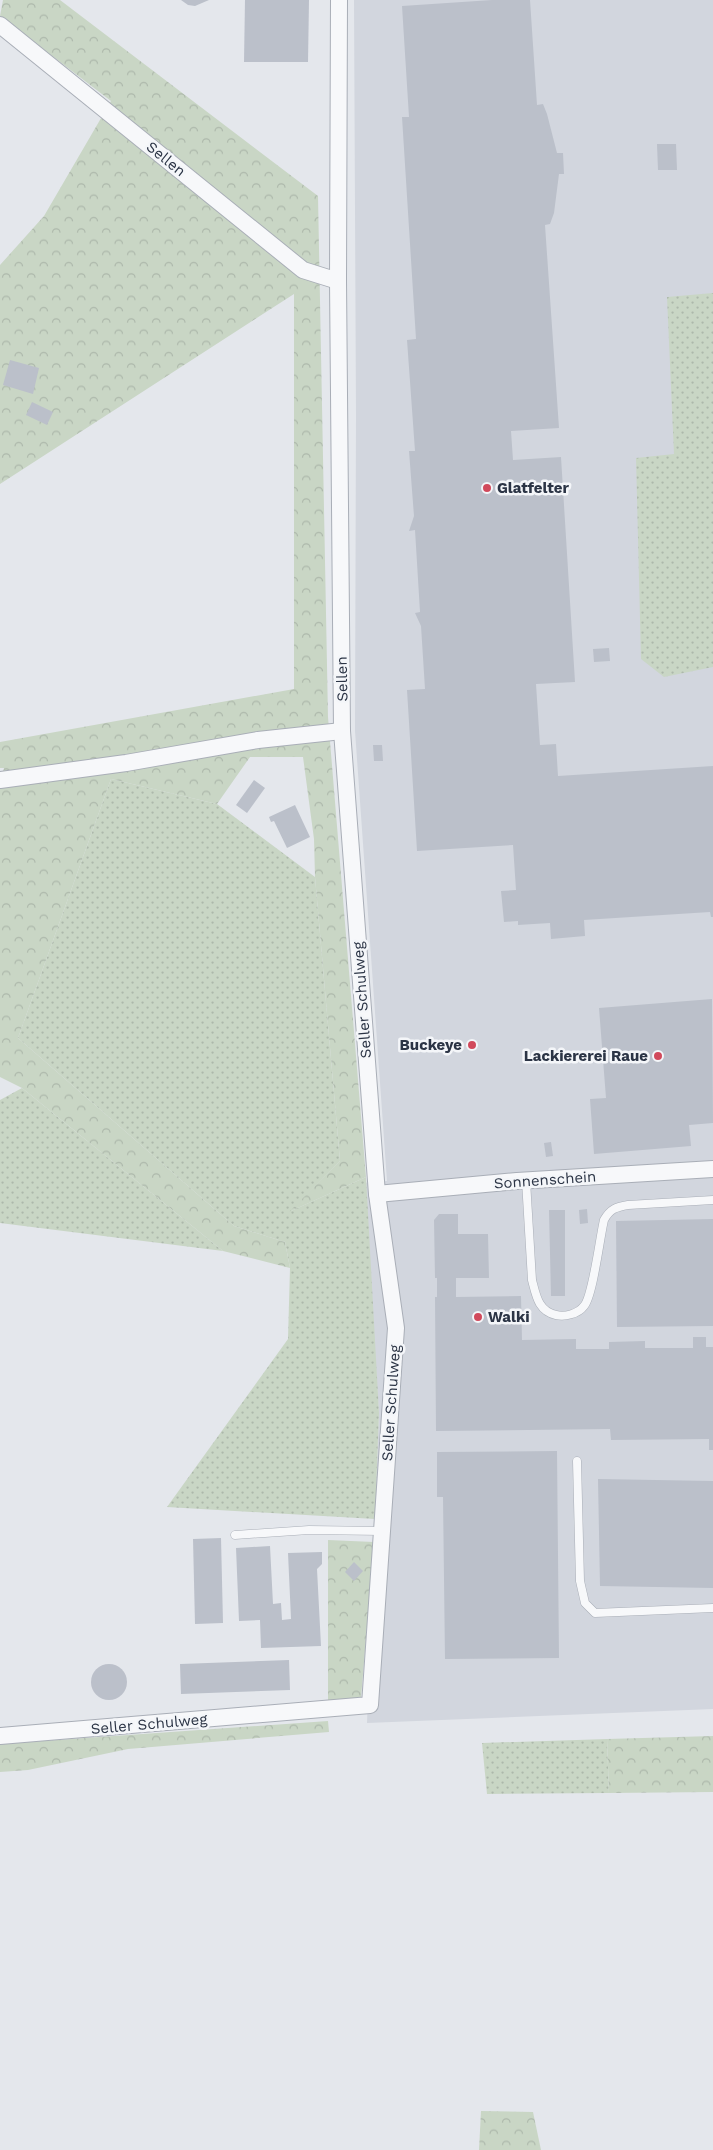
<svg xmlns="http://www.w3.org/2000/svg" width="713" height="2150" font-family="'Work Sans',sans-serif">
<defs>
<pattern id="grass-dots" width="8" height="8" patternUnits="userSpaceOnUse" patternTransform="scale(1.25)"><rect width="8" height="8" fill="#c9d6c5"/><path d="M2 2h.1M6 6h.1" fill="none" stroke="#adb8ab" stroke-width="1.8" stroke-linecap="round"/></pattern>
<pattern id="forest-crowns" width="20" height="18" patternUnits="userSpaceOnUse" patternTransform="scale(1.25)"><rect width="20" height="18" fill="#c9d6c5"/><path d="M2 6a3 3 0 1 1 6 0M12 15a3 3 0 1 1 6 0" fill="none" stroke="#adb8ab"/></pattern>
</defs>
<rect width="100%" height="100%" fill="#e4e7ec"/>
<!-- built -->
<path fill="#d2d6de" d="M354 0H713V1709L367 1723 379 1413 363 1183 387 1181 355 731 356 416Z"/>
<!-- grass -->
<g fill="url(#grass-dots)">
<path d="M713 293V667L664 677 641 659 636 458 674 454 667 297Z"/>
<path d="M111 779 217 804 315 877 340 1161 291 1211 366 1177 379 1413 375 1519 167 1507 288 1339 290 1268 285 1242 234 1226 18 1038Z"/>
<path d="M22 1088 223 1251 0 1223V1100Z"/>
<path d="M607 1739 609 1793 487 1794 482 1743Z"/>
</g>
<!-- forest -->
<g fill="url(#forest-crowns)">
<path d="M3 0H60L318 196 328 717 366 1177 289 1212 340 1161 315 877 314 839 303 757H250L217 804 111 779 18 1038 234 1226 285 1242 290 1268 223 1251 22 1088 0 1077V784L4 768H0V742L294 689V294L0 484V265L44 216 111 101 0 16Z"/>
<path d="M328 1540 374 1542 361 1698 328 1702Z"/>
<path d="M328 1721 329 1732 128 1749 28 1770 0 1772V1744Z"/>
<path d="M713 1736V1792L609 1793 607 1739Z"/>
<path d="M481 2111 533 2112 541 2150H479Z"/>
</g>
<!-- building -->
<g fill="#bbc0ca">
<path d="M181 0H209L195 6 188 5Z"/>
<path d="M245 0H309L308 62H244Z"/>
<path d="M492 0H530L537 105 543 104 547 114 557 153H563L564 174H559L554 213 550 224 545 225 559 428 511 431 513 460 561 457 575 682 536 684 540 745 556 744 558 776 713 766V917H711L710 912 584 920 585 936 551 939 550 923 518 925V921L504 922 501 891 516 890 513 845 417 851 407 690 425 689 421 626 415 613 420 612 415 530 409 531 414 516 409 451H415L407 340 416 339 402 117H409L402 6Z"/>
<path d="M657 144H676L677 170H658Z"/>
<path d="M10 360 39 368 33 394 3 385Z"/>
<path d="M32 402 53 412 47 425 26 415Z"/>
<path d="M609 648 610 661 594 662 593 649Z"/>
<path d="M373 745H382L383 761H374Z"/>
<path d="M254 780 265 788 247 813 236 805Z"/>
<path d="M295 805 310 837 287 848 274 821 271 822 269 817Z"/>
<path d="M712 999 713 1123 689 1125 691 1146 594 1154 590 1099 606 1098 599 1008Z"/>
<path d="M551 1142 553 1156 546 1157 544 1143Z"/>
<path d="M587 1209 588 1223 580 1224 579 1210Z"/>
<path d="M549 1210H565V1296H551Z"/>
<path d="M439 1214H458V1234H488L489 1278H456V1297L521 1296 522 1340 576 1339V1349H609V1342L645 1341V1348H693V1337H706V1347H713V1450H709V1439L611 1440 610 1429 436 1431 435 1297H437V1278H435L434 1220Z"/>
<path d="M713 1219V1326L617 1327 616 1221Z"/>
<path d="M557 1451 559 1658 445 1659 443 1497H437V1452Z"/>
<path d="M598 1479 713 1481V1588L600 1586Z"/>
<path d="M221 1538 223 1623 195 1624 193 1539Z"/>
<path d="M270 1546 273 1604 281 1603 282 1620 291 1619 288 1553 322 1552V1564L317 1569 321 1646 261 1648 260 1620 239 1621 236 1548Z"/>
<path d="M354 1562 363 1571 354 1581 345 1572Z"/>
<path d="M289 1660 290 1690 181 1694 180 1664Z"/>
<circle cx="109" cy="1682" r="18"/>
</g>
<g fill="none" stroke-linecap="round" stroke-linejoin="round">
<!-- lane casing -->
<g stroke="#a9aeb7" stroke-width="9">
<g id="lane">
<path d="M526 1181 532 1280C536 1295 538 1311 556 1315 565 1317 578 1314 584 1306 593 1296 600 1236 604 1220 610 1209 616 1207 628 1205L713 1200"/>
<path d="M577 1461 580 1581 585 1603 595 1613 713 1608"/>
<path d="M235 1535 309 1530 382 1531"/>
</g>
</g>
<!-- street casing -->
<g stroke="#a9aeb7" stroke-width="18">
<g id="street">
<path d="M0 25 303 270 338 281"/>
<path d="M0 780 126 763 258 740 342 731"/>
<path d="M377 1194 517 1181 713 1169"/>
<path d="M0 1736 370 1705 396 1328 377 1194 342 731 338 281 339 0"/>
</g>
</g>
<!-- lane -->
<use href="#lane" stroke="#f7f8fa" stroke-width="8"/>
<!-- street -->
<use href="#street" stroke="#f7f8fa" stroke-width="16"/>
</g>
<!-- markers -->
<g fill="#d1495b" stroke="#f4f6f9" stroke-width="2">
<circle cx="487" cy="488" r="5"/>
<circle cx="472" cy="1045" r="5"/>
<circle cx="658" cy="1056" r="5"/>
<circle cx="478" cy="1317" r="5"/>
</g>
<g text-anchor="middle" dominant-baseline="central" stroke-width="5" stroke-linejoin="round" paint-order="stroke">
<!-- street labels -->
<g font-size="15" fill="#2b3445" stroke="#f4f6f9">
<text transform="translate(166 159) rotate(39)">Sellen</text>
<text transform="translate(342 679) rotate(-91)">Sellen</text>
<text transform="translate(362 1000) rotate(-94)">Seller Schulweg</text>
<text transform="translate(545 1180) rotate(-4)">Sonnenschein</text>
<text transform="translate(391 1403) rotate(-86)">Seller Schulweg</text>
<text transform="translate(149 1724) rotate(-5)">Seller Schulweg</text>
</g>
<!-- poi labels -->
<g font-size="15" font-weight="bold" fill="#2b3445" stroke="#f4f6f9" text-anchor="start">
<text x="497" y="488">Glatfelter</text>
<text x="462" y="1045" text-anchor="end">Buckeye</text>
<text x="648" y="1056" text-anchor="end">Lackiererei Raue</text>
<text x="488" y="1317">Walki</text>
</g>
</g>
</svg>
